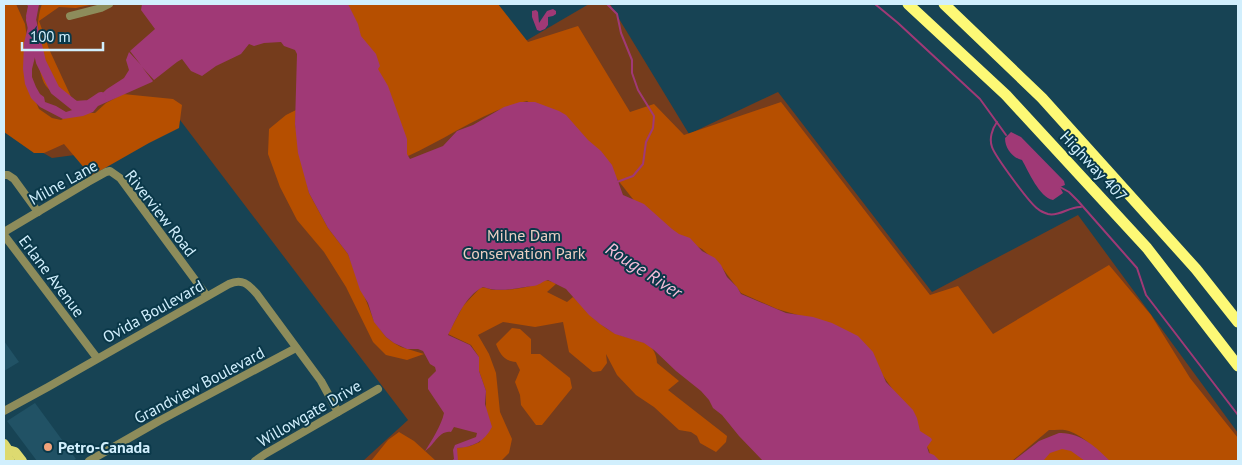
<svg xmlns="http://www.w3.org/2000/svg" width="1242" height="465" font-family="'PT Sans',sans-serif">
<rect width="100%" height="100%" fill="#174354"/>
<!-- built -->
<g fill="#215265">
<path d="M4 341 19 362 4 371Z"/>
<path d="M35 403 76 459 72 461H37L7 421Z"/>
</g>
<!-- green -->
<path fill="#753c1c" d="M4 4H496L524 42 589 4H610L689 134 778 92 932 292 1078 215 1238 433V461H363L408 420 177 116 113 150 52 158 4 130Z"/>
<!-- forest -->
<g fill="#b64f00">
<path d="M4 4H16L25 24 27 37V82L39 109 52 118 61 120 75 113H95L106 103 123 94 173 99 182 105 179 128 149 143 91 176 64 144 44 153H34L4 132Z"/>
<path d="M42 4H94L76 8 59 7 39 21 49 49 73 101C63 97 53 95 46 86 35 71 35 20 42 4Z"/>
<path d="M339 4H498L528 42 578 26 630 112 654 104 684 135 781 102 930 295 958 286 993 334 1109 265 1151 315 1190 378 1238 438V461H1106C1096 449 1085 437 1069 431 1064 429 1056 430 1049 430L1012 461H931L929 450 907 417 893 390 858 340 839 327 777 309 741 293 720 265 702 249 664 229 640 208 598 155 551 117 527 101C483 111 447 139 406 157Z"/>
<path d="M296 110 295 124 309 193 328 228 348 254 374 321 386 337 394 343 401 347 424 354 407 360 386 355 373 342 346 287 324 252 297 220 280 187 268 154 269 129 286 115Z"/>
<path d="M545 280 553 282 556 284 547 292 567 302 573 297C583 305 590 317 601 324 605 328 612 332 617 334 634 341 656 339 657 363L679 381 668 390 727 436 726 442 716 452 700 443 697 436 691 432 679 430 654 407 636 395 617 375 606 354 607 363 601 371 593 372 569 352 563 322 535 327 503 322 478 335 489 354 496 373 500 412 512 439 509 453 501 461H457V448L470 446 480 442 486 407V391L479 371V357L471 345 448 334 463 306 480 288C486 286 489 290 495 290 512 290 531 288 545 280Z"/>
<path d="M512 328 520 329 531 339V354H540L570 378 572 388 542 425H536L521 405 520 395 515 382 520 370 516 362C504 361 500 354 496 344Z"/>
<path d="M399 432 414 441 436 461H371L388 440Z"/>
<path d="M1062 445 1091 461H1035Z"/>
</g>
<!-- water -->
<g fill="#a03976">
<path d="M26 4H40L37 7 35 11 37 28 35 57 32 69V77L36 87 40 94 44 97 45 102 56 106 66 112 91 104 107 89 124 78 129 70 126 60 129 52 141 65 130 51 155 29 141 10 142 4H348L358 24 361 36 376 54 380 66 378 69 388 86 407 139V154L410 159 443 146 457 131 473 125 504 107 520 102H535L559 111 566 115 588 140 601 151 612 165 623 195 644 204 672 229 679 234 690 238 702 251 715 258 721 265 727 277 737 287 741 294 786 313 813 317 832 323 858 336 873 352 886 382 913 410 917 418 920 431 931 438 932 440 927 447 929 453 934 455 940 461H763L739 436 722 415 713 408 709 400 701 391 676 371 654 350 644 343 615 334 600 324 589 315 566 289 548 280C543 281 538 286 533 286 517 288 499 293 483 287 465 296 457 318 448 335L470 345 479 357V371L486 391 485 404 492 427C484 442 473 447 457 448L458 461H451L454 459 453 450 455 445 476 437 477 433 454 427 451 432C439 430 434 446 425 451 431 442 442 424 444 413L428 389V379L436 371 435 367 430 364 423 351 418 349H407L394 343 386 337 374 322 368 303 360 290 348 254 328 228 309 193 298 153 295 124 297 54 295 50 284 46 281 42 264 43 254 46 249 44 241 54 216 66 202 76 191 71 182 59 177 62 154 80 142 67 153 81 152 82 98 106 93 112 83 116 63 119 40 107 31 98 25 84 23 69 24 43 28 27 26 16 28 6Z"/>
<path d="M553 9 556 11V14L553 16 548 17V25L545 29 540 31 537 30 532 17V11L536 10 538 12 539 23 547 11Z"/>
<path d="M1011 132 1021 137 1064 181 1065 185 1060 187 1063 193 1053 200C1039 197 1029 172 1022 160 1013 158 1005 149 1005 138Z"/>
<path d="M1059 433C1080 432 1096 447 1110 461H1085L1071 451 1062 449 1050 453 1043 461H1013L1039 441Z"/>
</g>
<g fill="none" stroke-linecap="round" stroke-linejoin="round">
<!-- stream -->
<g stroke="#a03976" stroke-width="2">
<path d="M607 4 617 14 621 33 632 60V73L638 90 654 116 653 128 646 142 643 164 633 176 617 182"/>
<path d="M875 4 898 23 980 99 1006 135"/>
<path d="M997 122C992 129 989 139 992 147 995 156 1030 204 1038 209 1040 211 1045 213 1048 214 1059 217 1070 206 1081 207"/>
<path d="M1060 187 1069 192 1078 201 1137 268 1146 295 1238 415"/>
</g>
<!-- river -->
<path stroke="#a03976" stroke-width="10" d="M34 4 31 20 41 62 55 90 75 106 89 105 101 97"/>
<!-- minor -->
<g stroke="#8d8c5b" stroke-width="8">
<path d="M70 16 101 8 109 4"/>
<path d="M4 175H8L14 179 38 212"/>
<path d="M4 232 88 182 106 172 110 171 120 178 207 296"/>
<path d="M4 235 97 358"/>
<path d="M4 411 48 387 229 284C242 278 248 284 257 294L321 381 338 412"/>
<path d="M89 461 159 421 296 348"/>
<path d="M255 461 265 454 378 389"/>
</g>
<!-- major -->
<g stroke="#ddda70" stroke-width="10">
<path d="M4 444 8 450 15 452 22 461"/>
<path d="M8 450 7 457 10 461"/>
</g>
<!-- highway -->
<g stroke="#fdf976" stroke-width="11">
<path d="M908 4 1006 95 1147 248 1238 366"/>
<path d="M944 4 1042 98 1196 269 1238 322"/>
</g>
</g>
<!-- markers -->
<circle fill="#f0a27a" stroke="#0a3849" stroke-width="2" cx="48" cy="447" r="5"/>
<g text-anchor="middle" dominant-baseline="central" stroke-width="4" stroke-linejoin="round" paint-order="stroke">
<!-- street labels -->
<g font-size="16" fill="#d1effd" stroke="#0a3849">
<text transform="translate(1094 166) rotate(47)">Highway 407</text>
<text transform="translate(63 182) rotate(-29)">Milne Lane</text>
<text transform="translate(161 213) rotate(52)">Riverview Road</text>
<text transform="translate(52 276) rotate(53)">Erlane Avenue</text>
<text transform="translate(153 311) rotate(-29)">Ovida Boulevard</text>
<text transform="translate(199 385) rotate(-28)">Grandview Boulevard</text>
<text transform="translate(309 413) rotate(-30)">Willowgate Drive</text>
</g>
<!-- park labels -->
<g font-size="16" fill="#ebcfc2" stroke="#0a3849">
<text x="524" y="235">Milne Dam<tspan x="524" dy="18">Conservation Park</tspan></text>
</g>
<!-- poi labels -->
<g font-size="16" font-weight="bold" fill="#d1effd" stroke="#0a3849" text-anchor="start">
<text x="58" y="447">Petro-Canada</text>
</g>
<!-- water labels -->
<g font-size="18" font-style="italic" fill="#f6beda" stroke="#0a3849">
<text transform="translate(644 270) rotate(33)">Rouge River</text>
</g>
</g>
<!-- border -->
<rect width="1242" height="465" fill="none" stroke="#d1effd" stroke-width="10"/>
<!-- scale -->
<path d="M22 42v8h81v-8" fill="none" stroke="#d1effd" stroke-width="2.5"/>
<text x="30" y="42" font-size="15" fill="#d1effd" stroke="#0a3849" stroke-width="4" paint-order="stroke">100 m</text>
</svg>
